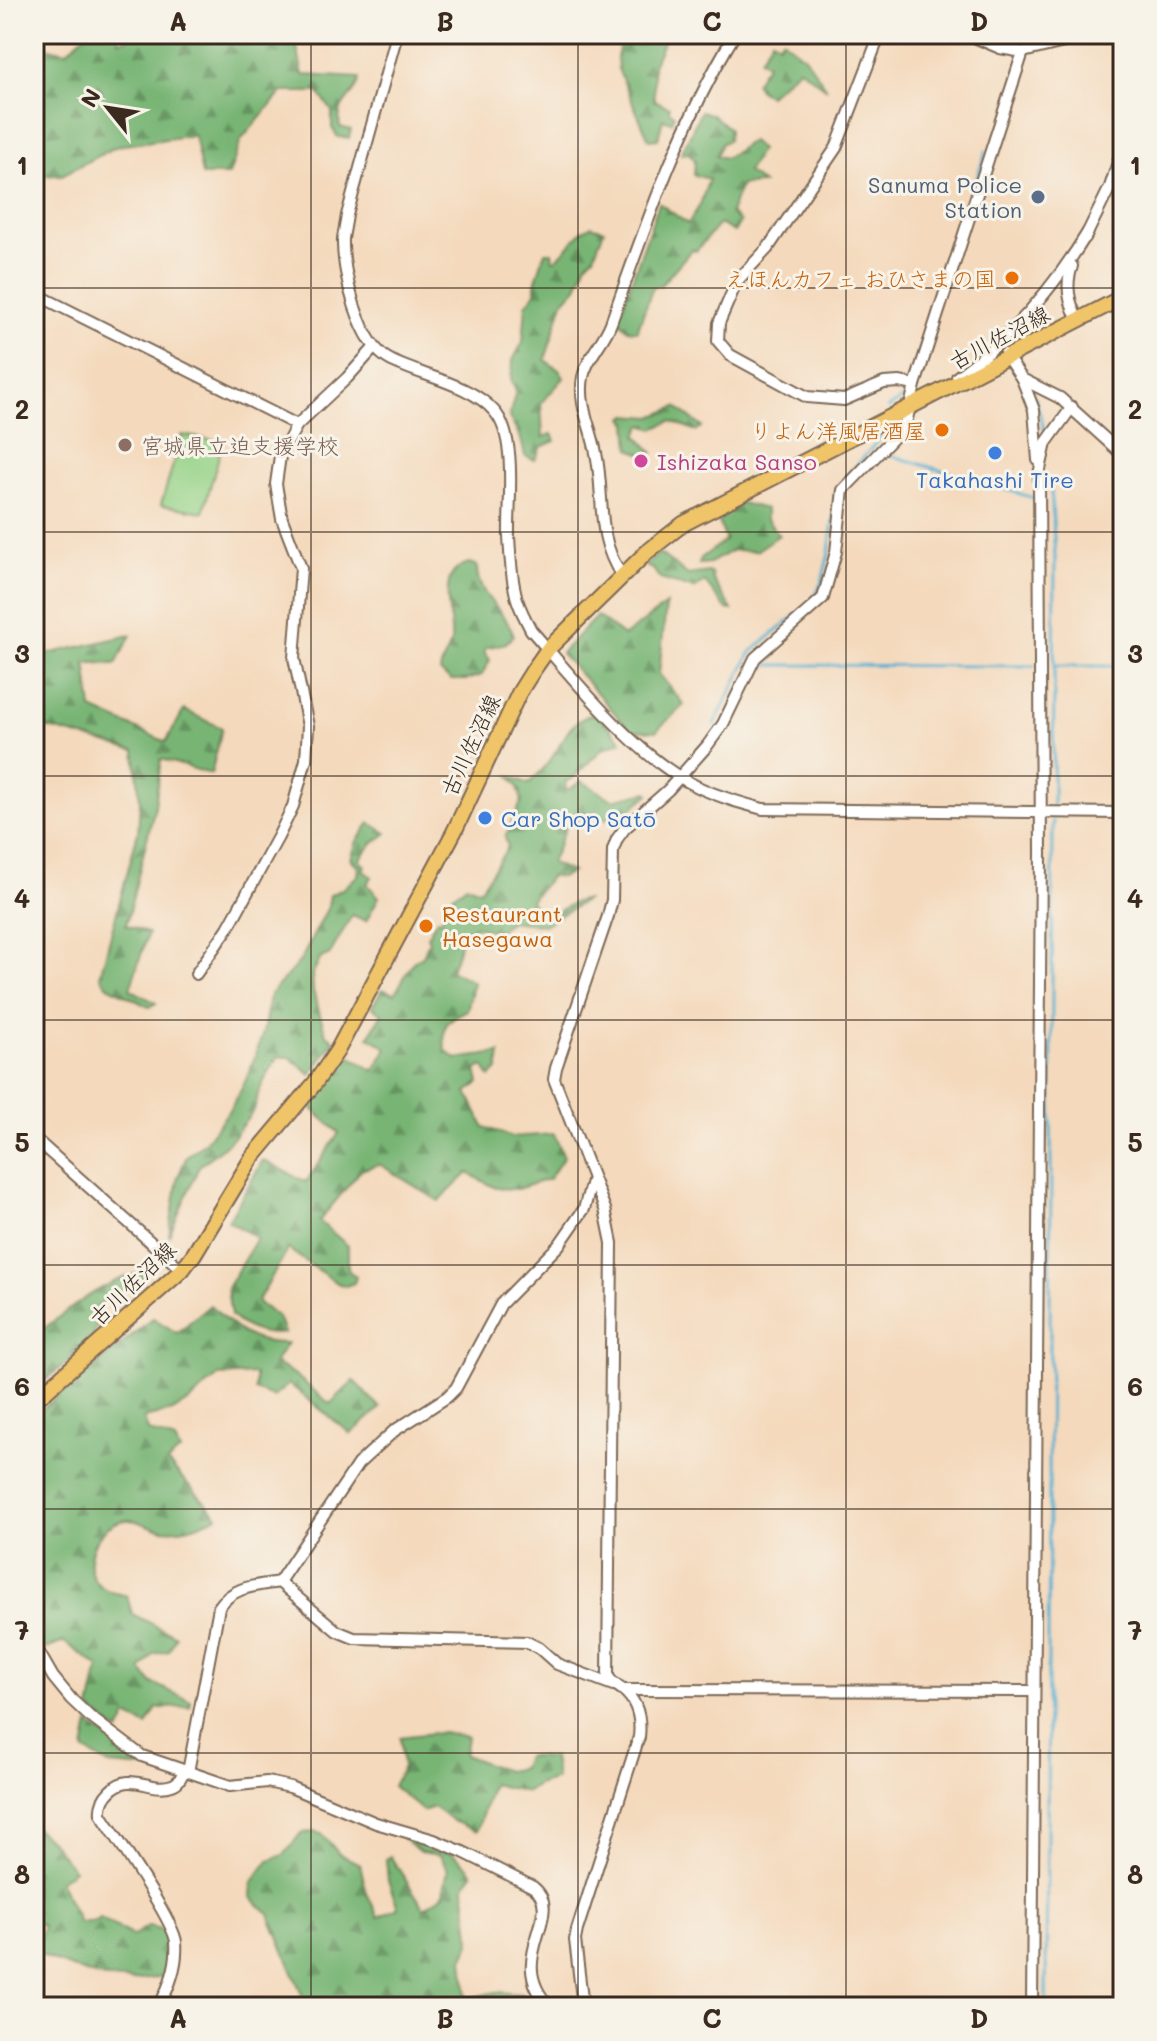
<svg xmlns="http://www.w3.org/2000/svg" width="1157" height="2041" font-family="Mali,'Klee One',sans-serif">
<defs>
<pattern id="forest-firs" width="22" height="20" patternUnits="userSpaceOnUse" patternTransform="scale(2)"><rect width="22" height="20" fill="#78b574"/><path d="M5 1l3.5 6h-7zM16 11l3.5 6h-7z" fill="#64935f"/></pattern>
</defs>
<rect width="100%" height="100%" fill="#f7f3e8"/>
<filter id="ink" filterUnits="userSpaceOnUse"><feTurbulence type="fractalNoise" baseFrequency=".0125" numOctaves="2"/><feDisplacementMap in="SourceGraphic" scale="16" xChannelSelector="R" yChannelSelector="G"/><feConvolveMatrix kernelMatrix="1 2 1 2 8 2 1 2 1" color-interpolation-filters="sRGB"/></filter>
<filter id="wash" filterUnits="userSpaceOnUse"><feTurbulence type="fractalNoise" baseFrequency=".006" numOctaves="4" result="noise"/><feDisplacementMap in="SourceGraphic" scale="32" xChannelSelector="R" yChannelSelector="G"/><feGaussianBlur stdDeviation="1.8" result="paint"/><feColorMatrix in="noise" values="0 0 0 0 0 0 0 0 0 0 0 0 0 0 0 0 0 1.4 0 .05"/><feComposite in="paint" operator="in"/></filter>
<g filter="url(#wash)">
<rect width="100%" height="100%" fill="#f4d9bc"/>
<!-- green -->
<path fill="#96d388" stroke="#687e53" stroke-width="2" d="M182 435 223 442 203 512 161 505Z"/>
<!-- forest -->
<g fill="url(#forest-firs)" stroke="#5a7049" stroke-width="2">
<path d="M86 34H118L119 41 143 34H294L303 75 360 78C356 99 335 100 340 127L351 130 349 138 338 137 332 128V111L318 92H282L241 140 229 175H202L194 135 117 146 62 175 34 176V44L66 52Z"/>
<path d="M623 34H667L653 65 654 100 669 107V111L674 115 672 122 663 119 658 139 649 140 618 69 617 57Z"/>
<path d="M772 39 779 44 782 39 805 57 827 89 799 68 769 95 760 91 755 83 767 64 760 59Z"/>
<path d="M701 111 713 115 729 129 728 140 721 144 716 156 726 158 751 141 760 150 747 172 763 184 741 185 730 213 740 222 734 232 719 224 696 251 692 249 661 285 653 287 637 331 628 330 618 319 659 203 688 224 700 205 709 179 694 175 695 160 689 153 681 154Z"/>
<path d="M591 226 604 230 594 256 587 263 577 287 563 302 545 360 559 370 564 378 541 403 543 437 552 434 555 441 541 447 535 460 525 456 521 439 509 417 516 391 511 381 513 360 523 342 526 305 535 293V284L545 252H552L553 260H556L583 230Z"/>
<path d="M677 407 702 427 696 431 671 421 654 429 642 425 637 435 653 453 646 455 630 449 628 423 624 418 627 415 652 417Z"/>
<path d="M737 502 766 509V519L779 535 756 551 733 550 710 563 699 564 701 558 726 540 716 515Z"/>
<path d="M659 553 688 575 709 572 712 574 713 580 732 610 726 609 705 582 694 589 660 579 653 569 645 566Z"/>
<path d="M469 563 477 566C476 597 505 609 514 635L506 643 485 648V654L490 660 482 675 466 680H451L440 672C441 660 449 653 451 642 454 616 433 573 469 563Z"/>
<path d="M666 605 659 674 684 705 656 731 630 730 561 653 597 616 624 636Z"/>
<path d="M131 635 116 664 86 663 92 709 166 742 184 710 222 728 211 774 161 759 155 806 126 925 148 933 130 989 156 1003 149 1007 108 986 100 976 138 832 140 800 135 751 34 724V657Z"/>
<path d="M596 713 622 741 602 749 572 779 566 781 565 789H570L581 781 613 800 647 792 649 794 615 822 589 812 566 827 551 863 572 872 562 877 551 876 530 901 542 917C561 915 570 899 586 900L544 925 510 921 497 932 475 926 464 932 451 970 474 983 467 1010C443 1022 443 1024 445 1050L456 1059 500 1053 498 1070 490 1077 483 1066 476 1070 479 1083 467 1092 484 1127 512 1137 554 1134 564 1157 549 1179 517 1189 496 1188 468 1173 439 1201 379 1164 361 1170 319 1221 348 1246V1270L356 1277 354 1283 346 1286 337 1283 288 1249 257 1302 278 1317 284 1333C263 1336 247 1330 231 1316L227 1288 257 1238 228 1221 263 1160 306 1182 339 1133 307 1104 345 1053 374 1071 387 1048 369 1037 382 1013 372 1007 382 989 395 994 413 962 423 956 429 941 427 936 437 919 441 920 453 895 467 885 480 890 508 847 505 837 522 801 518 787 510 776 529 784C536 776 545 768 551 759 566 738 566 722 596 713Z"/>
<path d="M370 823 387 833 372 844 359 860 365 866 363 870 372 877 367 884 379 897 366 921 352 915 330 954 321 958 312 974 313 991 326 1035 335 1040 311 1074 289 1057H279L269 1070 258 1094 254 1110 229 1142 199 1166 169 1236 178 1177 187 1156 205 1142 231 1108 248 1076 263 1033 270 995 301 960 328 907 330 895 344 888 358 875 359 867 351 859 357 841Z"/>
<path d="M151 1270 133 1285 97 1306 103 1321 95 1329 93 1340 34 1390V1336C70 1309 105 1278 151 1270Z"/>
<path d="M210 1305C236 1330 249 1344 287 1343L274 1363 294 1374 330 1404 354 1381 380 1408 351 1434 289 1384 273 1397 255 1390V1374L218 1376 190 1401 172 1411 144 1418 148 1431 175 1441 180 1451 167 1462 218 1516C196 1526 178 1534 153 1527 146 1525 137 1520 129 1520 97 1520 74 1568 103 1588 109 1592 120 1594 127 1596L132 1614 176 1636 169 1651 153 1654 141 1670 152 1683 191 1701 190 1707 157 1708 147 1726 127 1716 119 1732 90 1709 99 1667 64 1642 46 1649 34 1632V1465L37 1461 34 1456V1416L153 1318 177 1333Z"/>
<path d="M89 1724 125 1751 158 1769 109 1765 84 1750Z"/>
<path d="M443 1732 467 1737 464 1755 506 1771 522 1768 526 1756 553 1758 556 1779 537 1785 527 1792 492 1784 477 1831 453 1821 433 1807 423 1811 393 1786 403 1767 400 1737Z"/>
<path d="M34 1827 50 1840 74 1870 59 1881 79 1922H92L100 1918 133 1936 148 1926 166 1930 170 1945 165 1975C121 1990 73 1971 34 1951L43 1926 34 1921Z"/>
<path d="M316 1832 323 1835 339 1854 360 1864 366 1891 378 1917 398 1908 388 1880 386 1859 390 1856 424 1908 443 1895 448 1870 440 1855 420 1852 403 1838C430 1838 457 1852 473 1873L464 1887 471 1943 463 1959 467 1999 496 1992 524 1994 525 1999 516 2006 507 2007H307L269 1914 251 1897 252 1883 269 1860 284 1855 301 1833Z"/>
</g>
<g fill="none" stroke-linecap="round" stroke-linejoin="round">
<!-- stream -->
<g stroke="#52afd0" stroke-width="3">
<path d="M1027 46 1055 39"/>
<path d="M1035 397 1044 429"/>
<path d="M889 408 904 397 986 151"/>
<path d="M893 456 1034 498"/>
<path d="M1051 488 1055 557 1053 805"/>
<path d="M813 600 822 582 829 553 837 488 881 437"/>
<path d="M769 665 1035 666"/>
<path d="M1055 666H1123"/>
<path d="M714 725 751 652 801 611"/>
<path d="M1046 2007 1053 821"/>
</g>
</g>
</g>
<g filter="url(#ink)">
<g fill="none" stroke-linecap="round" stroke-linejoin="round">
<!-- minor casing -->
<g stroke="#7c6755" stroke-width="14">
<g id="minor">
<path d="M397 34 347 215C346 223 344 231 343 239 342 272 359 344 390 360 421 376 471 384 494 411 518 437 508 503 509 536 510 554 511 574 515 591 517 605 525 618 531 630 576 681 636 758 698 787 719 797 741 803 763 809L1123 813"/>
<path d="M880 34 836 148 768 248 737 281 719 323 718 341 730 355 807 397 844 400 884 383 899 382 915 385"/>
<path d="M967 34 1000 48 1023 52 1097 34"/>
<path d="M1085 238 1110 187 1123 147"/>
<path d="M1072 266C1065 286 1069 302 1078 320"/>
<path d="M34 293 297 425"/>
<path d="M1005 354 1022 379 1060 398 1123 455"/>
<path d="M957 377C1011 338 1053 289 1088 232"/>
<path d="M1022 379 1034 410 1038 460"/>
<path d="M622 576C595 536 605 496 596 453 591 426 578 405 583 377 587 357 604 342 611 323 646 224 680 124 735 34"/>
<path d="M196 974 228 928 278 837 293 806 306 760 308 726 294 658 301 568 282 519 276 484 280 456 297 425 347 378 374 348"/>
<path d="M34 1138 182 1270"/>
<path d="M279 1582 337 1631 354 1638 527 1642 539 1648 557 1664 613 1685"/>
<path d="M34 1644 53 1677 71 1699 89 1716 142 1756 230 1786 267 1782 290 1787 376 1823 434 1840 463 1852 533 1887C568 1914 502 1958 550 2007"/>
<path d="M623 1690 1034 1691"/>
<path d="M188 1772 219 1607C233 1586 256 1586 279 1582L358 1464 394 1431 447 1397 456 1388 501 1304 559 1245 584 1209 592 1181"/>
<path d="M159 2007C169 1987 178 1965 176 1942 174 1921 116 1837 101 1814 100 1805 103 1798 110 1791 131 1770 150 1793 172 1785 179 1783 181 1777 184 1771"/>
<path d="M583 2007 575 1940 577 1930 639 1737C641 1719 638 1702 623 1690 616 1685 613 1684 608 1677L612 1243 605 1209 554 1079 556 1068 608 916 612 900 613 850 617 839 625 828 668 790 707 746 723 724 755 658 823 598 836 552 843 490 901 430 907 419 915 385 1023 52"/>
<path d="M1032 2007 1041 853 1039 474 1046 443 1072 407"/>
</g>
</g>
<!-- major casing -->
<g stroke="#7c6755" stroke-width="18">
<path id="major" d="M34 1401 182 1270 194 1254 252 1158 315 1083 337 1051 454 832 519 693 534 669 548 649 647 552 683 524 1123 297"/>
</g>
<!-- minor -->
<use href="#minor" stroke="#fff" stroke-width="10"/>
<!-- major -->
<use href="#major" stroke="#f0c469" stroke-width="14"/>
</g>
</g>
<!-- grid -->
<path fill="none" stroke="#3b2a1e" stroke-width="2" stroke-opacity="0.55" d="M311 34V2007M578 34V2007M846 34V2007M34 288H1123M34 532H1123M34 776H1123M34 1020H1123M34 1265H1123M34 1509H1123M34 1753H1123"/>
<!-- markers -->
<circle fill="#5c6f8a" stroke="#f7f3e8" stroke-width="3" cx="1038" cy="197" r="8"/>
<g fill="#e8710a" stroke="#f7f3e8" stroke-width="3">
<circle cx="1012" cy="278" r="8"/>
<circle cx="942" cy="430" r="8"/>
<circle cx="426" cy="926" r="8"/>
</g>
<circle fill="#8d6e63" stroke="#f7f3e8" stroke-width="3" cx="125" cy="445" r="8"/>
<g fill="#3f7fe0" stroke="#f7f3e8" stroke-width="3">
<circle cx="995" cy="453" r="8"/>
<circle cx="485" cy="818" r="8"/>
</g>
<circle fill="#d1479c" stroke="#f7f3e8" stroke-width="3" cx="641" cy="461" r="8"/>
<g text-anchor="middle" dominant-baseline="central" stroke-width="6" stroke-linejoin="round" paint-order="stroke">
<!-- service labels -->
<g font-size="22" fill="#4e5e75" stroke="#f7f3e8" text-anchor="end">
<text x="1022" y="184">Sanuma Police<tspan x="1022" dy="25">Station</tspan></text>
</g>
<!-- food labels -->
<g font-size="22" fill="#c56008" stroke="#f7f3e8" text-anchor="end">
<text x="996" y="278">えほんカフェ おひさまの国</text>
<text x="926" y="430">りよん洋風居酒屋</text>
<text x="442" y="913" text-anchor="start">Restaurant<tspan x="442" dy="25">Hasegawa</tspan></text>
</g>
<!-- street labels -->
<g font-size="22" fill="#3b2a1e" stroke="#f7f3e8">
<text transform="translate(999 337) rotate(-28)">古川佐沼線</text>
<text transform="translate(470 745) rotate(-65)">古川佐沼線</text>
<text transform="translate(132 1283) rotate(-44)">古川佐沼線</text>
</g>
<!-- education labels -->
<g font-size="22" fill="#785e54" stroke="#f7f3e8" text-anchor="start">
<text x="141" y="445">宮城県立迫支援学校</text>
</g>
<!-- hotel labels -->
<g font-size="22" fill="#b23c85" stroke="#f7f3e8" text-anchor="start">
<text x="657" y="461">Ishizaka Sanso</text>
</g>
<!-- shop labels -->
<g font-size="22" fill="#366cbe" stroke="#f7f3e8">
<text x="995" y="479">Takahashi Tire</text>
<text x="501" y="818" text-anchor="start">Car Shop Satō</text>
</g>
</g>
<!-- margin -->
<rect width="1157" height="2041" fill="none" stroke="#f7f3e8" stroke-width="88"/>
<!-- north arrow -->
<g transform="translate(108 108) rotate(300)" stroke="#f7f3e8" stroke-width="6" paint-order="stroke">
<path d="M0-6L14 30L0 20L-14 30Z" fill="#3b2a1e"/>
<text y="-12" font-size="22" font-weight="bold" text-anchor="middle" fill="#3b2a1e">N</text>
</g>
<rect x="44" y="44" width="1069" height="1953" fill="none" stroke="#3b2a1e" stroke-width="3"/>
<g font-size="26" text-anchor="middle" font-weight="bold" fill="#3b2a1e">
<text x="178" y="31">A</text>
<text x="445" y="31">B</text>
<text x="712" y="31">C</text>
<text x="979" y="31">D</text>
<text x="22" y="175">1</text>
<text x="1135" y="175">1</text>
<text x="22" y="419">2</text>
<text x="1135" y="419">2</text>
<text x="22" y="663">3</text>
<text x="1135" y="663">3</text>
<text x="22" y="908">4</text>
<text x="1135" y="908">4</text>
<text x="22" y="1152">5</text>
<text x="1135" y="1152">5</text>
<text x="22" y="1396">6</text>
<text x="1135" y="1396">6</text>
<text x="22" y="1640">7</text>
<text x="1135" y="1640">7</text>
<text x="22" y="1884">8</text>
<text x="1135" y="1884">8</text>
<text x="178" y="2028">A</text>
<text x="445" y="2028">B</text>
<text x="712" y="2028">C</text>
<text x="979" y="2028">D</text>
</g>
</svg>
